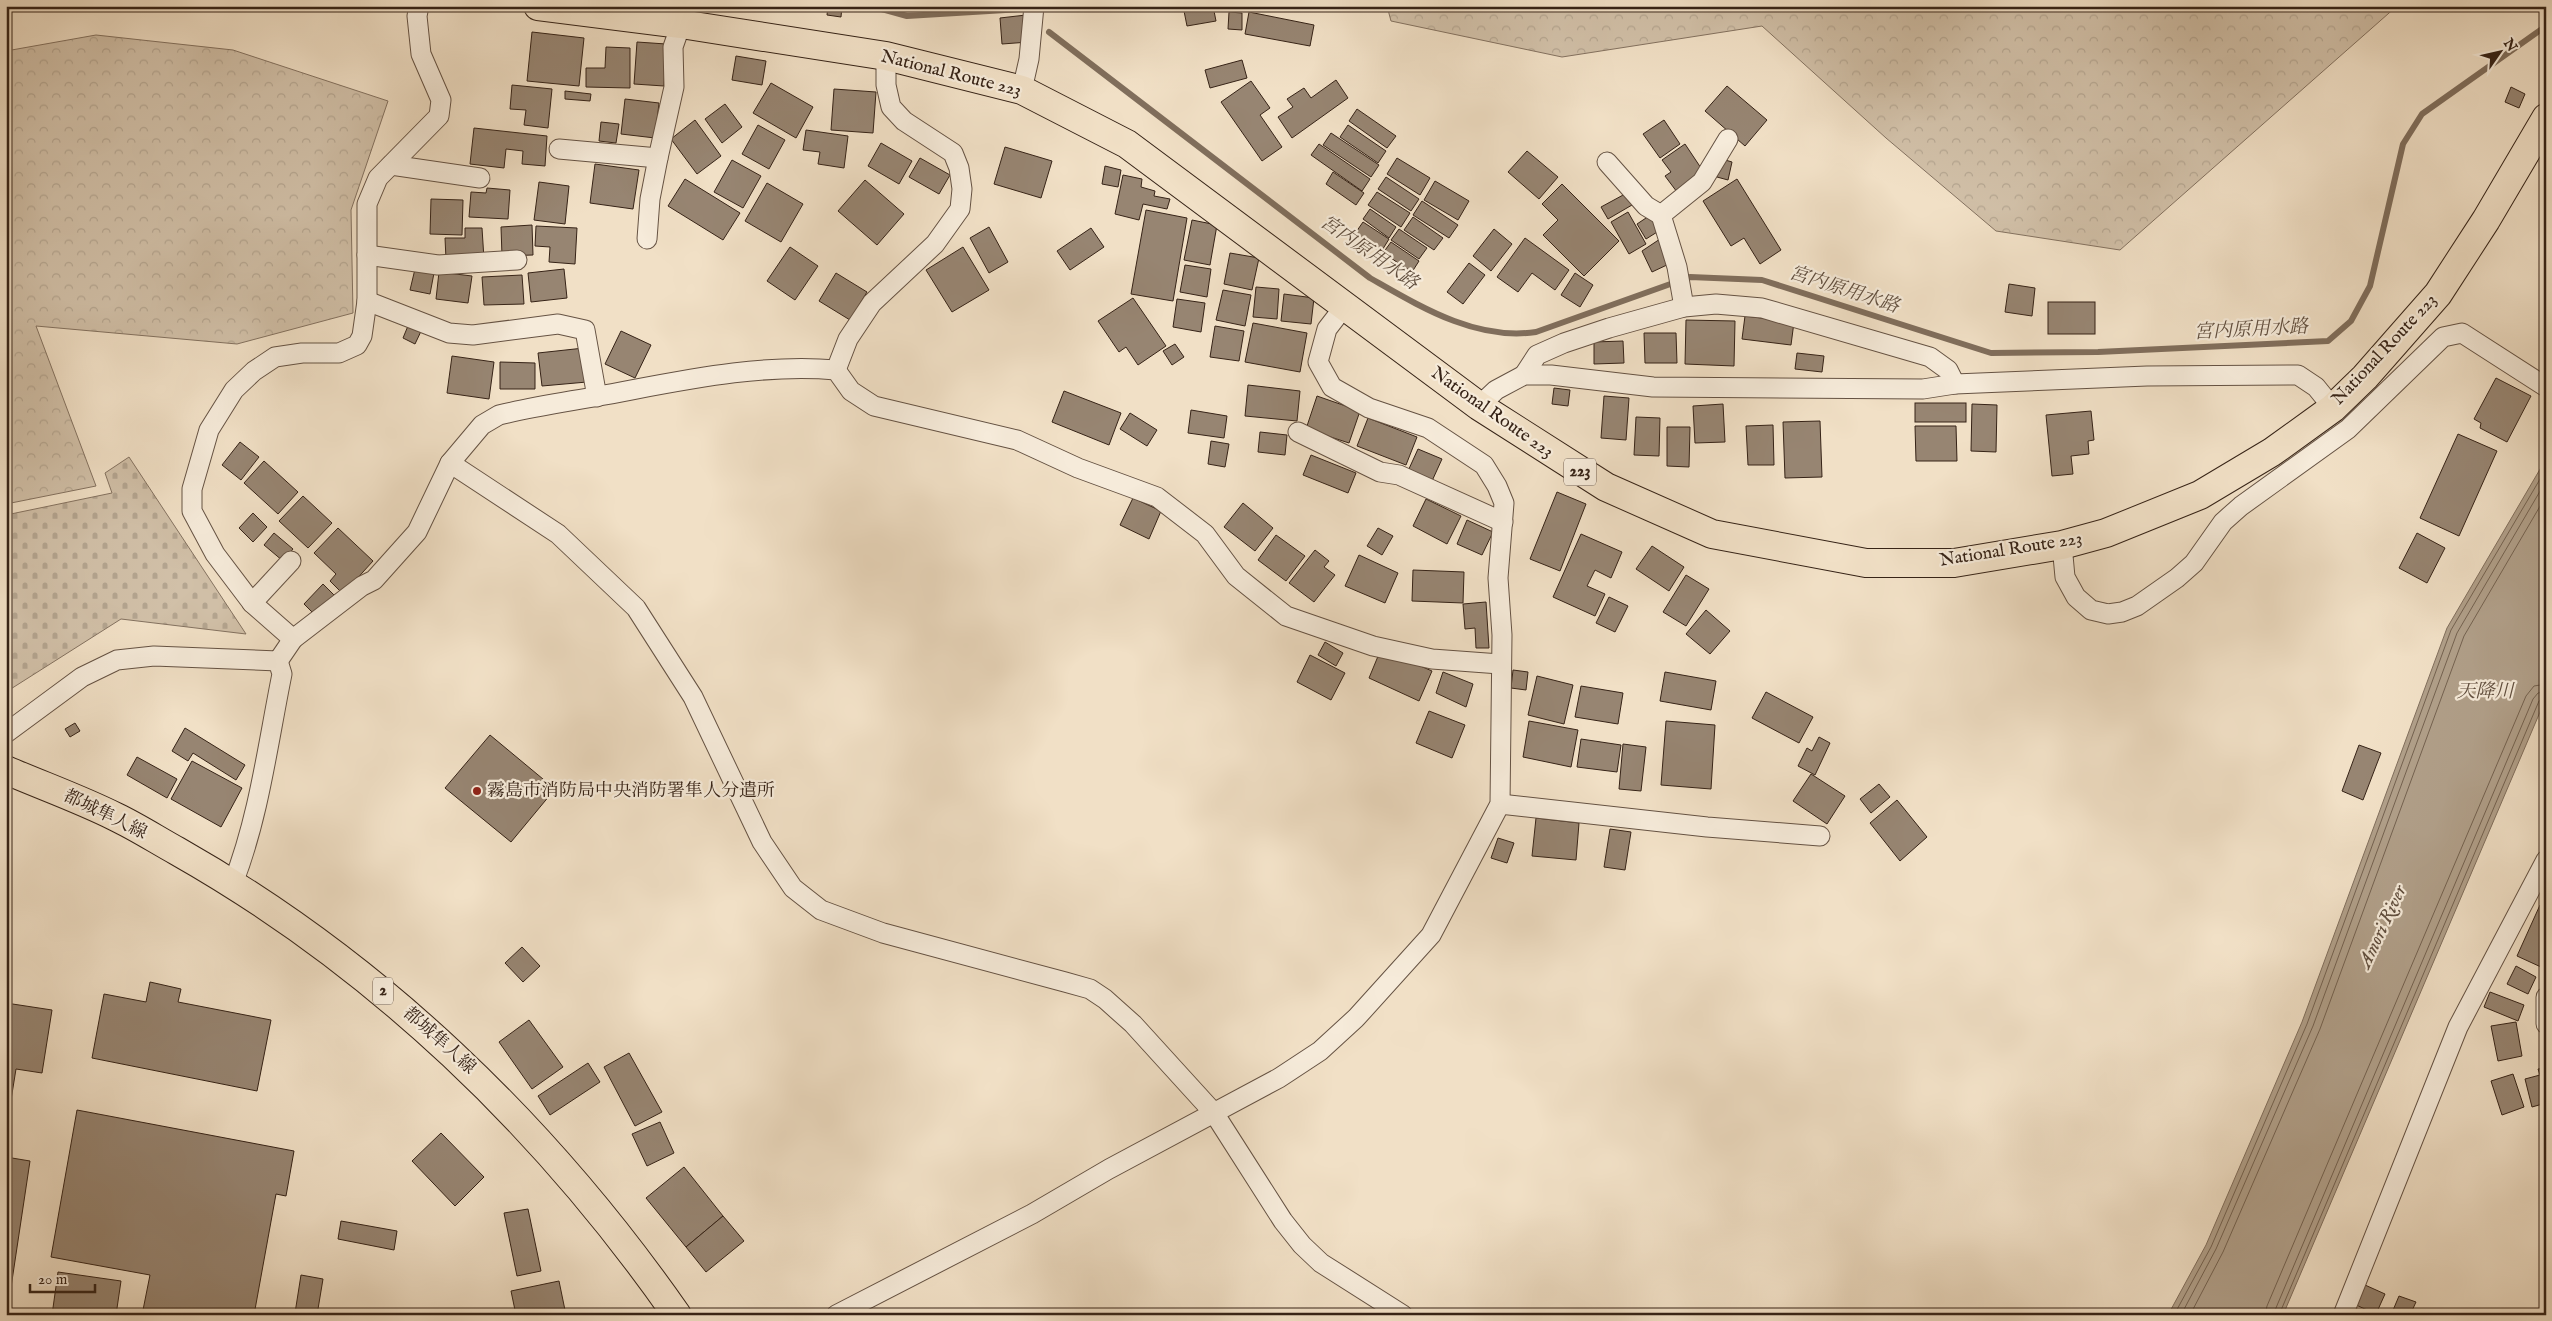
<svg xmlns="http://www.w3.org/2000/svg" width="2552" height="1321" font-family="'IM FELL English','Noto Serif JP',serif">
<defs>
<pattern id="forest-crowns" width="20" height="18" patternUnits="userSpaceOnUse" patternTransform="scale(1.25)"><rect width="20" height="18" fill="#d1c0a8"/><path d="M2 6a3 3 0 1 1 6 0M12 15a3 3 0 1 1 6 0" fill="none" stroke="#b4a590"/></pattern>
<pattern id="cemetery-stones" width="16" height="16" patternUnits="userSpaceOnUse" patternTransform="scale(1.25)"><rect width="16" height="16" fill="#d1c0a8"/><path d="M2 7V4a2 2 0 0 1 4 0v3zM10 15v-3a2 2 0 0 1 4 0v3z" fill="#b4a590"/></pattern>
</defs>
<rect width="100%" height="100%" fill="#f1e0c6"/>
<filter id="stains"><feTurbulence type="fractalNoise" baseFrequency=".004" numOctaves="4"/><feColorMatrix values="0 0 0 0 .2 0 0 0 0 .09 0 0 0 0 .02 0 0 0 .5 -.17"/></filter>
<radialGradient id="worn" r=".72"><stop offset=".6" stop-color="#630" stop-opacity="0"/><stop offset="1" stop-color="#630" stop-opacity=".3"/></radialGradient>
<!-- forest -->
<g fill="url(#forest-crowns)" stroke="#847260">
<path d="M1387 6H2397L2120 250 1996 231 1886 138 1762 26 1562 57 1391 21Z"/>
<path d="M96 35 233 50 388 101 351 210 353 313 237 344 36 326 96 486 6 504V51Z"/>
</g>
<!-- cemetery -->
<path fill="url(#cemetery-stones)" stroke="#847260" d="M129 457 246 634 121 619 6 692V515L112 493 105 473Z"/>
<!-- water -->
<path fill="#b1a08a" stroke="#806e5c" d="M2546 459V698L2283 1315H2168L2206 1245 2302 1022 2447 628Z"/>
<g fill="none" stroke-linecap="round" stroke-linejoin="round">
<!-- shore -->
<g stroke="#746250" stroke-width="1">
<path d="M2174 1315 2211 1247 2307 1024 2451 630 2546 469"/>
<path d="M2181 1315 2216 1249 2313 1026 2457 633 2546 481"/>
<path d="M2190 1315 2223 1252 2320 1029 2464 636 2546 496"/>
<path d="M2265 1315 2267 1306 2526 696 2534 686 2546 684"/>
<path d="M2273 1315 2533 699 2538 693 2546 691"/>
<path d="M2279 1315 2539 701 2546 697"/>
</g>
<!-- stream -->
<g stroke="#806e5c" stroke-width="6">
<path d="M871 6 907 16 1022 9"/>
<path d="M1049 32 1370 278C1421 307 1476 341 1536 332L1690 277 1762 280 1991 353 2098 352 2328 341 2351 321 2370 286 2403 144 2422 114 2546 26"/>
</g>
</g>
<!-- building -->
<g fill="#978572" stroke="#362317">
<path d="M828 6H842L841 17 827 15Z"/>
<path d="M1183 6H1213L1216 21 1187 26Z"/>
<path d="M1229 12 1242 13V30L1228 29Z"/>
<path d="M1249 12 1314 25 1310 46 1245 34Z"/>
<path d="M1026 15 1029 42 1002 44 1000 18Z"/>
<path d="M532 32 584 38 579 86 527 81Z"/>
<path d="M637 42 666 44 664 86 634 84Z"/>
<path d="M606 47 630 48V88L586 87V68H605Z"/>
<path d="M736 56 766 61 762 85 732 80Z"/>
<path d="M1242 60 1247 78 1210 88 1205 70Z"/>
<path d="M1336 80 1348 98 1292 138 1278 117 1293 107 1287 99 1304 88 1311 98Z"/>
<path d="M1251 81 1270 108 1260 115 1282 147 1262 161 1221 102Z"/>
<path d="M771 83 813 107 796 138 753 113Z"/>
<path d="M512 85 552 89 548 128 524 125 526 110 510 109Z"/>
<path d="M1727 86 1767 120 1745 146 1705 111Z"/>
<path d="M2511 87 2525 94 2519 108 2505 102Z"/>
<path d="M834 89 876 92 873 133 831 130Z"/>
<path d="M565 91 591 94 590 101 565 99Z"/>
<path d="M625 99 659 103 655 138 621 134Z"/>
<path d="M725 104 742 127 722 143 705 119Z"/>
<path d="M1357 109 1396 136 1387 148 1349 121Z"/>
<path d="M695 120 721 156 697 174 671 139Z"/>
<path d="M1664 120 1680 144 1660 158 1643 134Z"/>
<path d="M601 122 619 124 616 143 599 141Z"/>
<path d="M758 125 785 140 769 169 742 154Z"/>
<path d="M1348 125 1386 151 1378 163 1340 137Z"/>
<path d="M474 128 547 136 545 166 522 164 523 151 506 149 504 168 470 164Z"/>
<path d="M806 130 848 136 844 168 818 164 820 152 803 150Z"/>
<path d="M1331 133 1379 165 1371 177 1323 145Z"/>
<path d="M881 143 912 161 899 184 868 166Z"/>
<path d="M1319 144 1370 179 1362 191 1311 155Z"/>
<path d="M1685 144 1703 171 1677 192 1665 176 1671 172 1662 160Z"/>
<path d="M1005 147 1052 161 1041 198 994 184Z"/>
<path d="M1527 151 1558 177 1539 199 1508 172Z"/>
<path d="M920 158 950 175 939 194 909 177Z"/>
<path d="M1397 158 1430 178 1420 195 1387 174Z"/>
<path d="M1722 159 1732 162 1728 180 1717 177Z"/>
<path d="M732 160 761 176 743 208 714 192Z"/>
<path d="M595 164 639 170 633 209 590 203Z"/>
<path d="M1105 166 1121 170 1118 187 1102 184Z"/>
<path d="M1333 172 1364 193 1356 205 1326 184Z"/>
<path d="M1123 175 1142 179 1141 187 1155 191 1154 196 1170 199 1167 209 1143 204 1139 220 1115 214Z"/>
<path d="M1386 177 1419 199 1411 211 1378 189Z"/>
<path d="M685 179 740 213 723 240 668 206Z"/>
<path d="M1737 179 1781 250 1760 264 1744 238 1731 246 1703 201Z"/>
<path d="M865 180 904 214 877 245 838 211Z"/>
<path d="M1435 181 1469 201 1458 220 1424 200Z"/>
<path d="M539 182 569 186 565 224 534 220Z"/>
<path d="M767 183 803 204 781 242 745 221Z"/>
<path d="M1562 184 1619 241 1584 276 1543 235 1558 220 1542 204Z"/>
<path d="M487 188 510 190 508 219 469 217 471 192 486 193Z"/>
<path d="M1377 192 1410 213 1401 227 1368 205Z"/>
<path d="M1625 194 1632 205 1608 219 1601 207Z"/>
<path d="M431 199 463 200 462 235 430 234Z"/>
<path d="M1422 201 1458 225 1449 238 1413 215Z"/>
<path d="M1370 209 1396 227 1389 238 1363 219Z"/>
<path d="M1146 210 1187 218 1173 301 1131 294Z"/>
<path d="M1628 212 1646 244 1629 254 1611 222Z"/>
<path d="M1652 214 1662 229 1646 239 1637 224Z"/>
<path d="M1413 217 1443 238 1434 250 1404 230Z"/>
<path d="M1192 220 1217 225 1210 265 1184 260Z"/>
<path d="M1363 222 1389 239 1381 252 1354 235Z"/>
<path d="M532 225 533 255 502 256 501 227Z"/>
<path d="M536 226 577 228 575 264 549 262 550 247 535 246Z"/>
<path d="M989 227 1008 262 989 273 970 238Z"/>
<path d="M465 228H482L484 259H446L445 238H465Z"/>
<path d="M1091 228 1104 247 1070 270 1057 251Z"/>
<path d="M1399 229 1427 248 1419 259 1391 240Z"/>
<path d="M1494 229 1512 244 1491 271 1473 256Z"/>
<path d="M1663 237 1669 264 1652 272 1642 251Z"/>
<path d="M1525 238 1569 270 1555 290 1532 273 1518 292 1497 277Z"/>
<path d="M1391 242 1419 261 1412 272 1383 253Z"/>
<path d="M790 247 818 266 795 300 767 281Z"/>
<path d="M963 247 989 290 952 312 926 270Z"/>
<path d="M1230 253 1259 258 1252 290 1224 284Z"/>
<path d="M1469 263 1485 275 1463 304 1447 292Z"/>
<path d="M1185 265 1211 269 1207 297 1180 292Z"/>
<path d="M415 269 434 273 430 294 410 290Z"/>
<path d="M564 269 567 298 531 302 528 273Z"/>
<path d="M439 272 472 276 468 303 436 299Z"/>
<path d="M836 273 867 292 850 320 819 301Z"/>
<path d="M1575 273 1593 285 1580 307 1561 295Z"/>
<path d="M522 275 524 304 484 305 482 277Z"/>
<path d="M2009 284 2035 288 2032 316 2005 312Z"/>
<path d="M1256 287 1279 289 1277 319 1253 317Z"/>
<path d="M1223 290 1251 295 1245 326 1216 320Z"/>
<path d="M1284 294 1314 298 1311 324 1281 321Z"/>
<path d="M1133 298 1166 346 1138 365 1126 347 1119 352 1098 321Z"/>
<path d="M1177 299 1205 303 1201 332 1173 327Z"/>
<rect x="2048" y="302" width="47" height="32"/>
<path d="M1745 316 1794 322 1791 345 1742 339Z"/>
<path d="M1686 320 1735 321 1734 366 1685 364Z"/>
<path d="M410 321 423 327 415 344 403 338Z"/>
<path d="M1253 323 1307 333 1300 372 1245 362Z"/>
<path d="M1215 326 1244 331 1239 361 1210 357Z"/>
<path d="M621 331 651 345 635 378 605 364Z"/>
<path d="M1644 333H1676L1677 363H1645Z"/>
<path d="M1623 341 1624 363 1594 364V342Z"/>
<path d="M1175 344 1184 357 1172 365 1163 351Z"/>
<path d="M584 348 587 382 542 386 538 353Z"/>
<path d="M1797 353 1824 356 1822 372 1795 369Z"/>
<path d="M452 356 494 362 489 399 447 393Z"/>
<path d="M500 362 535 363V389H500Z"/>
<path d="M2496 378 2531 396 2507 442 2480 428 2481 423 2474 419Z"/>
<path d="M1248 385 1300 391 1297 421 1245 416Z"/>
<path d="M1554 388 1570 390 1568 406 1552 404Z"/>
<path d="M1064 391 1121 413 1109 445 1052 422Z"/>
<path d="M1317 396 1360 411 1349 443 1306 429Z"/>
<path d="M1604 396 1629 398 1626 440 1601 438Z"/>
<rect x="1915" y="403" width="51" height="19"/>
<path d="M1723 404 1725 442 1695 443 1693 406Z"/>
<path d="M1972 404 1997 405 1996 452 1971 451Z"/>
<path d="M1191 410 1227 416 1224 438 1188 433Z"/>
<path d="M2091 411 2094 440 2088 441 2089 454 2071 456 2073 474 2052 476 2046 415Z"/>
<path d="M1130 413 1157 430 1147 446 1120 429Z"/>
<path d="M1636 417 1660 418 1659 456 1634 455Z"/>
<path d="M1368 418 1417 437 1406 465 1357 446Z"/>
<path d="M1820 421 1822 477 1785 478 1783 422Z"/>
<path d="M1773 425 1774 465H1748L1746 426Z"/>
<path d="M1915 426H1956L1957 461H1916Z"/>
<path d="M1667 427H1690L1689 467 1667 466Z"/>
<path d="M1260 432 1287 435 1285 455 1258 452Z"/>
<path d="M2458 434 2497 451 2459 536 2420 518Z"/>
<path d="M1211 441 1229 444 1225 467 1208 464Z"/>
<path d="M240 442 259 457 241 480 222 465Z"/>
<path d="M1418 449 1442 459 1432 481 1408 471Z"/>
<path d="M1311 455 1356 473 1348 493 1303 475Z"/>
<path d="M264 461 298 492 278 514 244 483Z"/>
<path d="M1557 492 1586 504 1560 571 1530 559Z"/>
<path d="M303 496 332 523 308 548 279 521Z"/>
<path d="M1133 498 1161 511 1149 539 1120 525Z"/>
<path d="M1426 499 1461 516 1447 544 1413 526Z"/>
<path d="M1243 503 1273 528 1255 551 1224 527Z"/>
<path d="M253 513 267 527 253 542 239 528Z"/>
<path d="M1467 520 1493 532 1482 555 1457 544Z"/>
<path d="M338 528 373 561 343 594 330 581 336 574 314 553Z"/>
<path d="M1378 528 1393 536 1382 555 1367 546Z"/>
<path d="M274 533 293 549 283 561 264 545Z"/>
<path d="M2417 533 2445 548 2427 583 2399 568Z"/>
<path d="M1581 534 1622 552 1611 578 1595 570 1587 586 1605 594 1595 616 1553 597Z"/>
<path d="M1276 535 1305 556 1286 581 1258 560Z"/>
<path d="M1652 546 1684 567 1669 591 1636 569Z"/>
<path d="M1315 550 1329 561 1324 567 1335 575 1314 602 1289 583Z"/>
<path d="M1359 555 1398 573 1385 603 1345 586Z"/>
<path d="M1413 570 1464 572 1463 603 1412 601Z"/>
<path d="M1686 575 1709 589 1686 626 1663 612Z"/>
<path d="M323 584 336 597 317 617 304 604Z"/>
<path d="M1609 597 1628 606 1615 632 1596 623Z"/>
<path d="M1486 602 1489 648H1476L1475 628 1465 629 1463 604Z"/>
<path d="M1706 610 1730 631 1710 654 1686 634Z"/>
<path d="M1325 642 1343 653 1336 666 1318 655Z"/>
<path d="M1381 649 1432 671 1419 701 1369 678Z"/>
<path d="M1310 655 1345 673 1331 700 1297 682Z"/>
<path d="M1513 670 1528 672 1526 690 1511 688Z"/>
<path d="M1443 672 1473 684 1466 707 1436 693Z"/>
<path d="M1665 672 1716 681 1711 710 1660 701Z"/>
<path d="M1537 676 1573 685 1564 724 1528 715Z"/>
<path d="M1581 686 1623 693 1618 724 1575 717Z"/>
<path d="M1766 692 1813 717 1799 743 1752 718Z"/>
<path d="M1429 711 1465 725 1452 758 1416 743Z"/>
<path d="M1529 721 1578 730 1571 767 1523 757Z"/>
<path d="M1666 721 1715 725 1711 789 1661 785Z"/>
<path d="M75 723 80 731 70 737 65 729Z"/>
<path d="M185 728 245 765 236 780 193 753 188 761 172 751Z"/>
<path d="M490 735 555 789 511 842 445 788Z"/>
<path d="M1819 737 1830 743 1815 775 1798 766 1807 748 1812 751Z"/>
<path d="M1581 739 1621 745 1617 772 1577 767Z"/>
<path d="M1623 744 1646 747 1641 791 1619 789Z"/>
<path d="M2359 745 2381 753 2363 800 2342 791Z"/>
<path d="M137 757 177 779 167 798 127 775Z"/>
<path d="M192 761 242 788 221 827 171 799Z"/>
<path d="M1811 774 1845 796 1827 824 1793 801Z"/>
<path d="M1879 784 1890 797 1871 813 1860 799Z"/>
<path d="M1897 800 1927 837 1900 861 1870 823Z"/>
<path d="M1536 818 1579 823 1576 860 1532 856Z"/>
<path d="M1610 829 1631 832 1625 870 1604 867Z"/>
<path d="M1498 838 1514 843 1507 863 1491 858Z"/>
<path d="M2540 905 2546 907V956L2541 967 2517 956Z"/>
<path d="M522 947 540 966 523 982 505 963Z"/>
<path d="M2516 966 2536 977 2528 994 2507 984Z"/>
<path d="M150 982 181 989 178 1002 271 1020 257 1091 92 1058 104 994 146 1002Z"/>
<path d="M2490 992 2524 1005 2518 1021 2484 1007Z"/>
<path d="M6 1003 52 1010 42 1073 16 1069 6 1131Z"/>
<path d="M529 1020 563 1067 532 1089 499 1042Z"/>
<path d="M2516 1022 2522 1056 2498 1061 2491 1026Z"/>
<path d="M629 1053 662 1112 635 1126 604 1067Z"/>
<path d="M588 1063 600 1082 550 1115 538 1096Z"/>
<path d="M2546 1068V1103L2532 1107 2525 1079 2540 1075 2538 1069Z"/>
<path d="M2513 1074 2524 1107 2502 1115 2491 1081Z"/>
<path d="M77 1110 294 1151 286 1196 276 1194 254 1315H142L150 1275 51 1257Z"/>
<path d="M660 1122 674 1153 647 1166 632 1134Z"/>
<path d="M441 1133 484 1177 455 1206 412 1161Z"/>
<path d="M6 1157 30 1161 10 1294 6 1293Z"/>
<path d="M684 1167 723 1216 686 1247 646 1198Z"/>
<path d="M528 1209 541 1271 517 1276 504 1213Z"/>
<path d="M723 1216 744 1241 706 1272 686 1247Z"/>
<path d="M341 1221 397 1231 394 1250 338 1239Z"/>
<path d="M58 1272 121 1281 116 1315H52Z"/>
<path d="M301 1275 323 1279 317 1315 295 1313Z"/>
<path d="M559 1281 566 1315H516L511 1291Z"/>
<path d="M2365 1285 2385 1294 2376 1314 2356 1305Z"/>
<path d="M2399 1296 2416 1302 2410 1315H2391Z"/>
</g>
<g fill="none" stroke-linecap="round" stroke-linejoin="round">
<!-- minor casing -->
<g stroke="#655243" stroke-width="21">
<g id="minor">
<path d="M1022 90 1029 59 1034 6"/>
<path d="M559 149 658 158 674 87 673 47 681 24"/>
<path d="M1607 162 1646 206 1661 215"/>
<path d="M391 165 480 178"/>
<path d="M647 239 650 199 658 158"/>
<path d="M367 255 438 265 517 260"/>
<path d="M367 301 449 333 473 335 558 324 585 330 597 397"/>
<path d="M1684 307 1677 267 1661 215 1702 182 1728 139"/>
<path d="M836 370 848 339 872 303 935 244 960 209 962 189 959 168 953 153 904 121 891 107 886 85V56"/>
<path d="M1524 375 1537 355 1564 343 1609 328 1684 307 1716 304 1762 308 1930 357 1948 370 1955 384"/>
<path d="M1479 406 1496 390 1524 375H1551L1653 387 1923 389 1955 384 2147 376 2298 375 2316 387 2333 408"/>
<path d="M1298 432 1380 472 1399 475 1503 522"/>
<path d="M450 463 558 534 636 608 693 697 762 842 793 888 821 910 883 933 1065 982 1090 989 1105 999 1133 1024 1214 1113 1283 1221 1302 1245 1321 1263 1403 1315"/>
<path d="M2062 545 2065 577 2076 597 2091 610 2108 614 2122 612 2137 606 2177 578 2194 563 2223 522 2241 506 2348 429 2443 337 2462 333 2546 387"/>
<path d="M252 603 291 561"/>
<path d="M293 639 252 603 215 554 192 511V489L209 430 234 390 254 371 275 357 302 353H339L357 345 362 336 367 301V204L378 178 439 116 441 100 421 54 417 16 419 6"/>
<path d="M6 733 82 677 117 660 154 656 278 661 293 639 362 586 374 580 417 532 450 463 482 425 499 415C532 407 566 402 599 396 676 382 757 363 836 370L851 391 874 406 1017 440 1078 468 1157 497 1205 534 1236 576 1286 616 1373 646 1432 659 1500 664"/>
<path d="M1500 804 1707 827 1820 836"/>
<path d="M233 883C259 817 268 743 282 674L278 661"/>
<path d="M2546 997V1024"/>
<path d="M836 1315 1032 1214 1109 1169 1279 1078 1320 1051 1356 1018 1431 935 1500 804 1502 635 1498 578 1504 503 1497 486 1484 465 1428 428 1369 408 1332 387 1318 362 1327 329 1344 307"/>
<path d="M2343 1315 2458 1027 2546 860"/>
</g>
</g>
<!-- primary casing -->
<g stroke="#362317" stroke-width="30">
<path id="primary" d="M6 770C43 786 80 799 116 817 137 827 157 840 177 851 378 965 545 1126 677 1315"/>
</g>
<!-- trunk casing -->
<g stroke="#362317" stroke-width="30">
<path id="trunk" d="M538 6 681 24 886 56 1022 90 1127 144 1479 406 1606 487 1712 534 1866 563H1954L2062 545 2106 533 2200 495 2272 452 2333 408 2365 377 2438 294 2486 220 2546 118"/>
</g>
<!-- minor -->
<use href="#minor" stroke="#f6ebda" stroke-width="19"/>
<!-- primary -->
<use href="#primary" stroke="#f1e0c6" stroke-width="28"/>
<!-- trunk -->
<use href="#trunk" stroke="#f1e0c6" stroke-width="28"/>
</g>
<!-- markers -->
<circle fill="#8f2418" stroke="#f6ebda" stroke-width="2" cx="477" cy="791" r="5"/>
<g text-anchor="middle" dominant-baseline="central" stroke-width="4.5" stroke-linejoin="round" paint-order="stroke">
<!-- shield labels -->
<g fill="#f6ebda" stroke="#705f52" stroke-width="1">
<rect x="1564" y="458.5" width="32" height="27" rx="4"/>
<rect x="373" y="977.5" width="20" height="27" rx="4"/>
</g>
<g font-size="16" font-weight="bold" fill="#362317">
<text x="1580" y="472">223</text>
<text x="383" y="991">2</text>
</g>
<!-- street labels -->
<g font-size="18" fill="#362317" stroke="#f6ebda">
<text transform="translate(951 74) rotate(14)">National Route 223</text>
<text transform="translate(2385 350) rotate(-47)">National Route 223</text>
<text transform="translate(1492 413) rotate(35)">National Route 223</text>
<text transform="translate(2011 550) rotate(-9)">National Route 223</text>
<text transform="translate(105 815) rotate(26)">都城隼人線</text>
<text transform="translate(439 1041) rotate(42)">都城隼人線</text>
</g>
<!-- poi labels -->
<g font-size="18" fill="#362317" stroke="#f6ebda" text-anchor="start">
<text x="487" y="791">霧島市消防局中央消防署隼人分遣所</text>
</g>
<!-- water labels -->
<g font-size="19" font-style="italic" fill="#614f3f" stroke="#f6ebda">
<text transform="translate(1369 253) rotate(35)">宮内原用水路</text>
<text transform="translate(1844 290) rotate(18)">宮内原用水路</text>
<text transform="translate(2251 330) rotate(-3)">宮内原用水路</text>
<text x="2485" y="692">天降川</text>
<text transform="translate(2383 927) rotate(-65)">Amori River</text>
</g>
</g>
<!-- margin -->
<rect width="2552" height="1321" fill="none" stroke="#f1e0c6" stroke-width="25"/>
<rect x="8" y="8" width="2537" height="1306" fill="none" stroke="#362317" stroke-width="2.5"/>
<rect x="12" y="12" width="2527" height="1296" fill="none" stroke="#362317"/>
<!-- north arrow -->
<g transform="translate(2500 52) rotate(56)" stroke="#f6ebda" stroke-width="4" paint-order="stroke">
<path d="M0-4L9 19L0 12L-9 19Z" fill="#362317"/>
<text y="-8" font-size="14" font-weight="bold" text-anchor="middle" fill="#362317">N</text>
</g>
<!-- scale -->
<path d="M30 1284v8h65v-8" fill="none" stroke="#362317" stroke-width="2.5"/>
<text x="38" y="1284" font-size="15" fill="#362317" stroke="#f6ebda" stroke-width="4" paint-order="stroke">20 m</text>
<rect width="100%" height="100%" filter="url(#stains)"/>
<rect width="100%" height="100%" fill="url(#worn)"/>
</svg>
